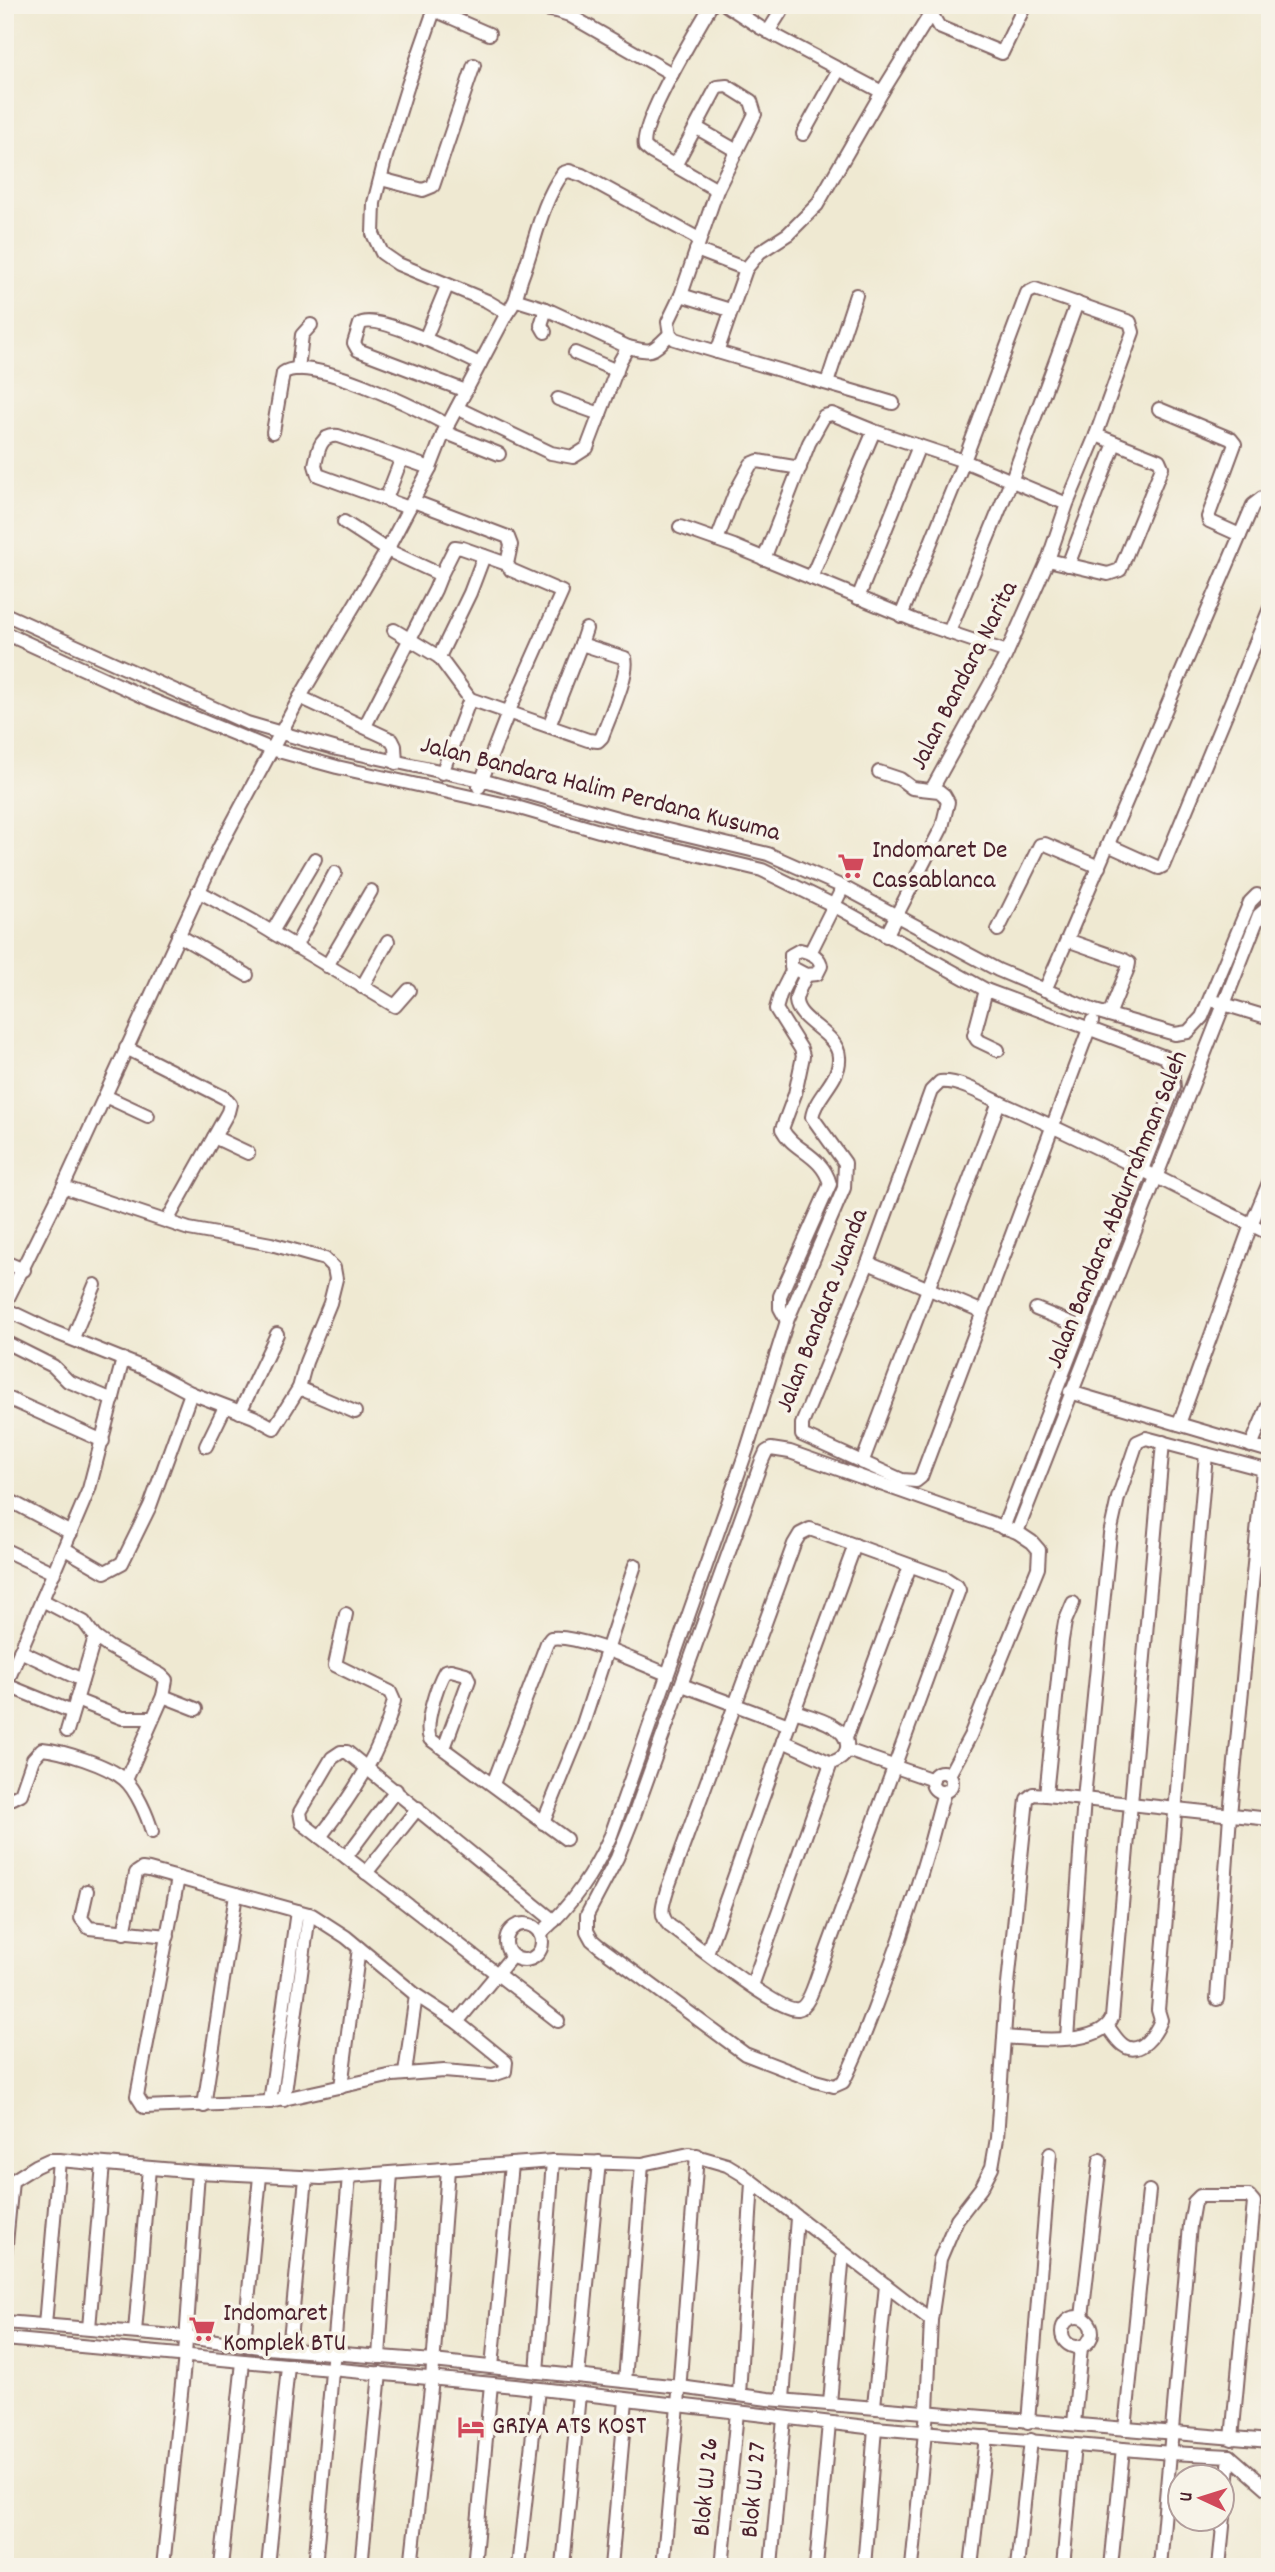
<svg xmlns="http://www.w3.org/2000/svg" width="1275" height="2572" font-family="Dekko,sans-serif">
<rect width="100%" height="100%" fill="#f7f3e8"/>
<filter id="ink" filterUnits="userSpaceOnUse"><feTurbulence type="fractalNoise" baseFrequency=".0143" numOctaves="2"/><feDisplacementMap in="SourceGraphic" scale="14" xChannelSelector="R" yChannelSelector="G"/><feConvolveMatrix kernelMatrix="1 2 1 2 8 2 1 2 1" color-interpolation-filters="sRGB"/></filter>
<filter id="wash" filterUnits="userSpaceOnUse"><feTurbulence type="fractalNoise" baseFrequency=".00686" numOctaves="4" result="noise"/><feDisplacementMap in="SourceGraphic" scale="28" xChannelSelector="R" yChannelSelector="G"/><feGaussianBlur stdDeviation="1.57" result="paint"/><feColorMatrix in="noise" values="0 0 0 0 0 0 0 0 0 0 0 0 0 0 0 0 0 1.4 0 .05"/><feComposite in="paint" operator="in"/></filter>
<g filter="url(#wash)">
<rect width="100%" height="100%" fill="#efe9d2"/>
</g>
<g filter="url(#ink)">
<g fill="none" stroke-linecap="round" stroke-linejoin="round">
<!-- minor casing -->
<g stroke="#846665" stroke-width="16">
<g id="minor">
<path d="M522 5 557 11 569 15 672 74"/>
<path d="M711 5C698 29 638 125 645 147L651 152 717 190 681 295 668 322 670 334 675 339C747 362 821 381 893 403"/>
<path d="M726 5 761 28 882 92"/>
<path d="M918 5 931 13"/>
<path d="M434 10 489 34"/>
<path d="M768 32 785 5"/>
<path d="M697 128 737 151"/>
<path d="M803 134 839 69"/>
<path d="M675 166 717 87 727 86 751 101 755 114 717 190"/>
<path d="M381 179 423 190 433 186 474 65"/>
<path d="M696 250 746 269"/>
<path d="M681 295 730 310"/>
<path d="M517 300 546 309 628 347"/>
<path d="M507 313C519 298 516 293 522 277 535 243 541 203 563 173L569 171 582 175 699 239"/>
<path d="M545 332 541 325 546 309"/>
<path d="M425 339 447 286"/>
<path d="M717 352 746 269 760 252 788 234 817 205 882 92 931 13 939 27 1002 53 1025 5"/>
<path d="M575 353 617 371"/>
<path d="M298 369 302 335 311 325"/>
<path d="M827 383 856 295"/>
<path d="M466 391 358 350 354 343 360 324C376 312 460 355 480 364"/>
<path d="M558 399 600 414"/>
<path d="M457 408 551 453 573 457 587 448 620 361 628 347C653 353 651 353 670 334"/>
<path d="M1159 409 1231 439 1235 444 1208 517 1209 521 1240 535"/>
<path d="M273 432 283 373C309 353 420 410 448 425"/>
<path d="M444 432 499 454"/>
<path d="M386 499 401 460"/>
<path d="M413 501 508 537 511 545 507 564 511 570 562 592 508 713 479 787"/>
<path d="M409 508 318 475 315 465C318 451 320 434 338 436L430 468"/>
<path d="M344 522 387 550 441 575 435 590 365 726"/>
<path d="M680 527 734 546 921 623 1007 652"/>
<path d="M717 540 735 493 751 464 758 461 800 468"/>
<path d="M764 559 809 443 824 416 832 414 874 431 964 461 901 616"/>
<path d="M1048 560 1108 574 1120 570 1162 467 1159 460 1096 435"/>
<path d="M1068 565 1115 443"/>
<path d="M441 575 455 547 462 548 507 564"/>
<path d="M811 578 874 431"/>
<path d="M858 598 919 446"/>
<path d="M5 614 247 723 337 749 481 780 621 819 768 854 843 887 998 970 1095 1011 1175 1034 1188 1032 1202 1017 1250 902 1257 895"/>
<path d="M394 630 439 657 470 699 442 773"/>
<path d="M949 632 1012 479 1077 303"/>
<path d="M5 633 149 699 271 749 337 767 516 807 599 831 762 870 835 906 986 990 1165 1057 1172 1069 1174 1087 1003 1528"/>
<path d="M581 644 586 629"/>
<path d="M439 657 470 593 484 556"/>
<path d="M300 697 392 740 395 746 396 763"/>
<path d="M470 699 588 740 598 741 602 737C608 720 630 673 625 658L581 644 549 726"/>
<path d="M879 772 900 779 912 788 939 791 944 795 948 802 942 827 886 936"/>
<path d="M932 789 1005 657 1048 560 1067 504 1096 435 1133 332 1130 322 1035 289 1027 293 964 461 1067 504"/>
<path d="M1108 845 1159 868 1163 866 1270 608"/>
<path d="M198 891 255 922 395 1006 409 990"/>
<path d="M998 930 1040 845 1045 844 1099 867"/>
<path d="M272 932 315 859"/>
<path d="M178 935 247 975"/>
<path d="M1067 940 1253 505 1262 498 1270 500"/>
<path d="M295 947 335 873"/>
<path d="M800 950C809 952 820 956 821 966L817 974 806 975 791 967V955Z"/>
<path d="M810 953 843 887"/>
<path d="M327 966 371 891"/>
<path d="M362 987 388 941"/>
<path d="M986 990 974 1035 977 1040 998 1050"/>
<path d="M1045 990 1067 940 1124 960 1129 963 1128 968 1109 1015"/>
<path d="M1217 1002 1270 1018"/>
<path d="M1092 1021 921 1477 916 1481 902 1480 802 1435V1424L868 1263 931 1091 940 1082C962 1080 990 1099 1010 1107 1098 1146 1184 1191 1270 1234"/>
<path d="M126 1048 225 1098 230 1104 228 1112 167 1221"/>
<path d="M105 1096 148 1116"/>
<path d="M214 1137 248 1153"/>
<path d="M5 1262 24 1270"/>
<path d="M868 1263 981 1311"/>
<path d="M5 1304 63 1187 219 848 300 697 387 550 430 468 444 432 507 313 487 301 398 264 382 253 373 234 374 203 386 156 408 85 436 5"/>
<path d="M5 1309 49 1330 144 1368 191 1393 254 1417 274 1428 299 1388 306 1362 330 1303 336 1279 334 1268 325 1259 271 1244 189 1229 63 1187"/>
<path d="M1036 1309 1081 1327"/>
<path d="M787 1321 780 1308V1296L830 1184C822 1154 793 1151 782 1129L795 1094 803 1056 801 1049 776 1009 780 995 793 969"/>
<path d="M73 1338 95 1285"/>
<path d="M5 1342 53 1366 68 1381 113 1400"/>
<path d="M299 1388 355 1412"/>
<path d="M1070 1392 1270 1451"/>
<path d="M5 1397 103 1441"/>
<path d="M240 1412 277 1334"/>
<path d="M1179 1424 1251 1225 1270 1180"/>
<path d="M206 1446 225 1407"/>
<path d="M1251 1446 1270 1401"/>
<path d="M862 1463 999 1102"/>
<path d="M5 1498 71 1533"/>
<path d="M810 1529 945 1578 957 1586 959 1590 819 1972C815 1982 809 2007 798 2009 779 2013 690 1940 670 1926 658 1915 663 1904 667 1890L794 1544 800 1534Z"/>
<path d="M1017 1532 1259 915 1267 908"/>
<path d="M65 1549 105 1572 122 1563 150 1506 191 1393"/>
<path d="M5 1550 54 1573"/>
<path d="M42 1600 84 1622 95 1637 109 1647 161 1675 166 1680 163 1696 126 1780"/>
<path d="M20 1651 82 1680"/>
<path d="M6 1685 72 1712"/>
<path d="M682 1685 789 1725"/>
<path d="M5 1687 89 1489 123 1359"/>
<path d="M163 1696 196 1709"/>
<path d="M76 1700 122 1718H152"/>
<path d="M67 1731 95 1637"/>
<path d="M846 1738 910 1566"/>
<path d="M444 1748 469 1680 466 1674 451 1670 445 1671C437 1685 424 1724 430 1739L566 1839"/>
<path d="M847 1750 933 1780"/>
<path d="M831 1763 783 1741 855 1545"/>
<circle cx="942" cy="1782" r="10"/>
<path d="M493 1784 547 1643 551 1638C579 1634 639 1663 667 1674"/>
<path d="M944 1792C927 1859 907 1923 882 1988 870 2020 859 2052 843 2082L834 2086 815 2081 745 2054 599 1946 592 1940 587 1931V1915L617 1858 635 1813 761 1463 766 1452 771 1449 790 1452 1017 1532 1032 1542 1039 1550 1038 1568 970 1736 949 1775"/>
<path d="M1046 1795 1062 1640 1065 1622 1073 1603"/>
<path d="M5 1796 13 1798 21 1794 33 1759 42 1749C63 1751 107 1765 124 1779 136 1789 148 1817 152 1832"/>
<path d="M543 1823 581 1730 635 1565"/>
<path d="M320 1837C351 1797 382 1751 394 1701L390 1692 335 1665 346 1614"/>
<path d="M346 1857 396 1790"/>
<path d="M366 1873 418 1808"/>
<path d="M178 1878 137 2096 144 2107 270 2102 393 2075 444 2071 493 2075 505 2071 506 2062 457 2022"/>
<path d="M87 1891 81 1918 89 1928 168 1936"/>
<path d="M554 1921 347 1752H341L332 1758 300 1812 302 1823 320 1837 558 2021"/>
<circle cx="524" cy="1942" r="18"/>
<path d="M124 1933 136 1873 142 1869 149 1870 312 1915 346 1937 416 1995 457 2022 512 1956"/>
<path d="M540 1934C572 1905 593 1874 611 1835L747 1449 787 1321 844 1188 845 1163 812 1117C815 1096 841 1080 839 1057 838 1033 798 1022 796 1001 796 993 803 983 806 975"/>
<path d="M707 1953 783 1741"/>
<path d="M752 1986 831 1763C838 1760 846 1757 847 1748 850 1725 811 1717 794 1711"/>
<path d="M1217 1999 1230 1815 1263 1470"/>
<path d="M1108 2027C1112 2032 1117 2041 1123 2045 1140 2058 1156 2033 1161 2020L1158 2010 1206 1454"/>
<path d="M1004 2037C1030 2039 1100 2047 1112 2018L1163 1442"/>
<path d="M1067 2038 1084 1798 1110 1534 1118 1498 1137 1442 1146 1438 1270 1471"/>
<path d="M405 2073 416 1995"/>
<path d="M341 2087 359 1948"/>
<path d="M284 2100 309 1914"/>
<path d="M270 2102 297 1911"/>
<path d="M204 2106 236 1894"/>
<path d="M5 2254 12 2181 36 2166 49 2160H59L198 2172 321 2178 553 2161 642 2164 689 2154 727 2165 742 2174 931 2320"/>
<circle cx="1077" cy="2332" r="15"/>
<path d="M1082 2317 1100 2160"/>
<path d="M5 2322 187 2337 267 2348 433 2361 680 2387 768 2399 1270 2441"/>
<path d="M45 2325 59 2160"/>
<path d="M89 2328 103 2164"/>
<path d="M135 2332 149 2168"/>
<path d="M5 2339 515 2386 875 2428 1171 2453 1230 2456 1270 2491"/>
<path d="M244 2343 260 2176"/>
<path d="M289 2349 306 2178"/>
<path d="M379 2357 391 2173"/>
<path d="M492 2367 511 2164"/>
<path d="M537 2372 553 2161"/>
<path d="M578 2376 599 2162"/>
<path d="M625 2381 642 2164"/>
<path d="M739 2395 752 2182"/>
<path d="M783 2399 797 2218"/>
<path d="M830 2403 843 2253"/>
<path d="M874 2406 886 2285"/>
<path d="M1028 2422 1050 2154"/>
<path d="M1074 2424 1081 2347"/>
<path d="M1125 2429 1149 2191"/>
<path d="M163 2567 185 2355 198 2172"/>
<path d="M221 2567 243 2362"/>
<path d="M268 2567 288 2366"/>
<path d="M315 2567 349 2176"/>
<path d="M361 2567 380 2373"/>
<path d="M411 2567 432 2379 448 2169"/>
<path d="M474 2567 491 2384"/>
<path d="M518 2567 538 2389"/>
<path d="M563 2567 579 2394"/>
<path d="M611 2567 626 2400"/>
<path d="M663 2567 678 2405 697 2155"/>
<path d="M722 2567 737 2412"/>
<path d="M771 2567 784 2418"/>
<path d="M816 2567 829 2423"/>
<path d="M864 2567 875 2428"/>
<path d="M912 2567 927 2411 931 2320 940 2259 957 2219 981 2188 992 2167 997 2138 1007 1994 1027 1799 1033 1794 1046 1795 1270 1819"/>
<path d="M971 2567 986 2437"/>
<path d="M1017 2567 1031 2440"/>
<path d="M1063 2567 1074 2445"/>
<path d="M1111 2567 1123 2449"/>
<path d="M1160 2567 1190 2225 1194 2202 1200 2196H1249L1254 2202 1232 2439"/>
<path d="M1219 2567 1230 2456"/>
</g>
</g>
<!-- minor -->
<use href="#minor" stroke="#fff" stroke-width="12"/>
</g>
</g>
<!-- icons -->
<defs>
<g id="supermarket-bare" transform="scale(2.1)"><path d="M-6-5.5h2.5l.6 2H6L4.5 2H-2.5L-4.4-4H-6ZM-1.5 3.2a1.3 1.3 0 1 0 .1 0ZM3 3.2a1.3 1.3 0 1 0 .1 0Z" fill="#d1495b" stroke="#f7f3e8" stroke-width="2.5" paint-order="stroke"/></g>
<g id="hotel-bare" transform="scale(2.1)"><path d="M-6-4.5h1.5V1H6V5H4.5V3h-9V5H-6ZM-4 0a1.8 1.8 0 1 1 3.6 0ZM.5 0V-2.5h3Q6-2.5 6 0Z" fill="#d1495b" stroke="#f7f3e8" stroke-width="2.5" paint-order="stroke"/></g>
</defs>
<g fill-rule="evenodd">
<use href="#supermarket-bare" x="851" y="866"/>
<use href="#supermarket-bare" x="202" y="2329"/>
<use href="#hotel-bare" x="471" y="2427"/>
</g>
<g text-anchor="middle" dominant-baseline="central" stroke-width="7" stroke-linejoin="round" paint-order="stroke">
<!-- street labels -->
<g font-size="26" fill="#4a1f2b" stroke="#f7f3e8">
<text transform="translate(965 676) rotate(-63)">Jalan Bandara Narita</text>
<text transform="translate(600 790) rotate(14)">Jalan Bandara Halim Perdana Kusuma</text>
<text transform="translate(1118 1210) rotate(-68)">Jalan Bandara Abdurrahman Saleh</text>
<text transform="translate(823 1311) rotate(-69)">Jalan Bandara Juanda</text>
<text transform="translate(707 2487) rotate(-85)">Blok UJ 26</text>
<text transform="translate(755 2490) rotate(-85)">Blok UJ 27</text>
</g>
<!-- poi labels -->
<g font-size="26" fill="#4a1f2b" stroke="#f7f3e8" text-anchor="start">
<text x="872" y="851">Indomaret De<tspan x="872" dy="30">Cassablanca</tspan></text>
<text x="223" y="2314">Indomaret<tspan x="223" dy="30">Komplek BTU</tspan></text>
<text x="492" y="2427">GRIYA ATS KOST</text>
</g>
</g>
<!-- margin -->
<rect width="1275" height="2572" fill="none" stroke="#f7f3e8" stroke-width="28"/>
<!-- north arrow -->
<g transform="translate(1201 2498) rotate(274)"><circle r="33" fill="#f7f3e8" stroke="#b29e9c" stroke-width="2"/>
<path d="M0-5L12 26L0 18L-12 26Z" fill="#d1495b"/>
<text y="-10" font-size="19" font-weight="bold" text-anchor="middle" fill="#4a1f2b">U</text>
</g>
</svg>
